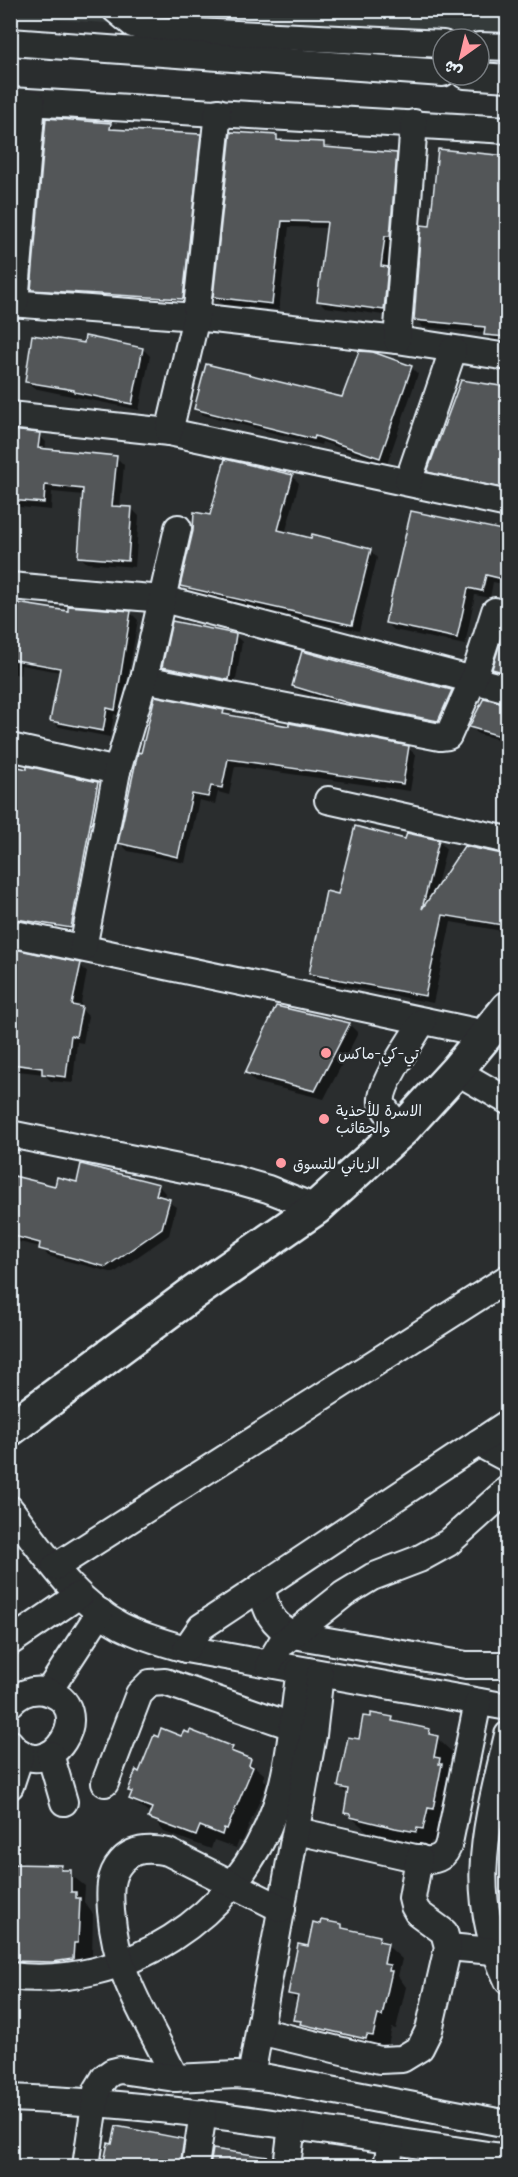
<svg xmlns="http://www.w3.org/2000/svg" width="518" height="2177" font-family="Mali,'Playpen Sans Arabic',sans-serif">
<rect width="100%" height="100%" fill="#2a2d2e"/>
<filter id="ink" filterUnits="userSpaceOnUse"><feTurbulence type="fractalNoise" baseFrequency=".0167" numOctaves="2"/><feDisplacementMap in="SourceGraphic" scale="12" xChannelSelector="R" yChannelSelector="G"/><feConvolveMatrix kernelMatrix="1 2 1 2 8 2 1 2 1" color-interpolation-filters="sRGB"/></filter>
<g filter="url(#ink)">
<!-- built -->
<path fill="#363a3b" d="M10 11H507V48L479 39H443V44L11 17Z"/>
<!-- shadow -->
<g fill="#0007" fill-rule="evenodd">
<path d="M110 124 117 131 200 136 207 143 190 306 40 297 33 289Z"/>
<path d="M10 125 23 134 10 239Z"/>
<path d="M276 136 282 142 324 144 328 148 396 155 403 162 397 242H392L388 269 394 275 391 316 325 307 318 300 328 228 289 227 279 310 222 304 215 297Z"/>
<path d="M439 150 508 156V344L494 342 485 333 423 327 415 319 432 227Z"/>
<path d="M85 345 143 349 150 356 139 410 33 388 26 382Z"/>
<path d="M411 367 418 374 387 464 322 442 321 445 203 415 196 408 343 399Z"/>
<path d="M462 381 508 388V495L438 480 429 471Z"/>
<path d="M10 432 39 435 46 442 45 450 117 458 124 465 120 508 132 509 139 516 135 567 87 563 79 556 84 495 52 492 51 510 10 506Z"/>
<path d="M292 476 299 483 285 534 371 551 377 558 359 631 189 593 182 586 211 517Z"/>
<path d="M412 513 508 534V585L493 582 490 598 475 595 465 645 394 630 387 623Z"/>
<path d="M10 603 69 613 70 608 131 613 138 620 121 716 114 714 110 737 59 727 52 720 60 672 21 665 20 675 10 673Z"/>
<path d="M508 626V679L494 669Z"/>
<path d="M235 635 242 642 235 686 171 674 164 667Z"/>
<path d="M294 685 451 691 457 697 444 726 361 710 299 691Z"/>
<path d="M485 700 508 704V742L478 734 471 726Z"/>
<path d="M223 711 228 716 408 748 416 755 410 791 235 766 229 795 218 792 215 804 199 800 185 863 128 851 120 843 142 754Z"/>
<path d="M10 766 98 784 105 791 78 935 10 924Z"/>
<path d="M406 840 439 841 446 849 436 889 508 856V932L451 922 433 1003 318 981 310 973 339 896Z"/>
<path d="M10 950 80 965 87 972 80 1008 88 1016 83 1043 77 1042 73 1083 51 1081 44 1074 10 1070Z"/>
<path d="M277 1007 349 1024 358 1033 324 1099 255 1082 247 1073Z"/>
<path d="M10 1176 56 1188 78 1184 158 1185 165 1193 164 1199 176 1207 169 1235 114 1273 48 1256 41 1247 10 1240Z"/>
<path d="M10 1600 19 1610 14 1614 17 1617 10 1622Z"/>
<path d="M392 1719 397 1724 429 1731 452 1752 448 1769 454 1774 438 1843 431 1841 430 1846 367 1831 345 1812 349 1796 340 1787 360 1741Z"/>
<path d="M182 1738 232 1748 265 1775 263 1779 267 1783 242 1842 239 1841 236 1848 214 1840 211 1849 164 1832 151 1815 131 1799 133 1794 129 1790 140 1774Z"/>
<path d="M10 1861 22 1862 26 1866 61 1867 85 1886 84 1902 93 1914 92 1957H88L87 1973 10 1977ZM69 1879H72V1899Z"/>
<path d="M342 1926 347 1931 379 1938 402 1959 398 1976 406 1987 396 2029 392 2028 387 2050 309 2033 295 2019 298 2003 290 1994 309 1948Z"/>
<path d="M183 2140 188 2146 187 2166H105L109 2145Z"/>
<path d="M214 2150 272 2158 278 2166H210Z"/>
<path d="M304 2161 352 2166H303Z"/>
</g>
<!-- building -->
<g fill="#535759" stroke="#e8f1f8" stroke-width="1.5">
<path d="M46 118 111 123 110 129 201 134 183 299 31 290Z"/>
<path d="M231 132 277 135V140L324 142V147L397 153 390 236H385L381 266 388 267 384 310 317 301 327 222 282 221 272 304 213 297Z"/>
<path d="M438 149 507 156V337L484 335 485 327 414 320 421 225 430 226Z"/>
<path d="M32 335 84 343 85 336 143 348 132 404 74 392V390L25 382Z"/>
<path d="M359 351 373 352 412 366 380 458 315 436 314 439 194 409 206 364 342 397Z"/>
<path d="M461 380 507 387V489L427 472Z"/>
<path d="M10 430 40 433 38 448 117 456 112 506 132 507 128 561 78 557 83 489 45 485 44 503 10 500Z"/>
<path d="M225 459 293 475 278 530 311 538 312 534 371 549 352 625 180 586 193 531 194 512 210 515Z"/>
<path d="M411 511 507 531V580L486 575 482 591 468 588 457 638 385 623Z"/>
<path d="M10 602 68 611V606L131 611 115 710 107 708 103 731 50 721 60 668 10 659Z"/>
<path d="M172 621 236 634 229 680 162 667Z"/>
<path d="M504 631 507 632V673L492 669Z"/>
<path d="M302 651 363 668 452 690 438 721 355 705 292 686Z"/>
<path d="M155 696 224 710 223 714 289 726V723L409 746 403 784 228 759 222 788 211 786 208 797 192 794 178 857 118 843 138 752 141 753Z"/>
<path d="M484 698 507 704V738L469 727Z"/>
<path d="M10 765 27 769V766L98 782 71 928 10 918Z"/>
<path d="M355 826 405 839 407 833 439 840 422 909 464 846 507 855V916L502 925 443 915 425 996 309 974 326 891 338 894Z"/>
<path d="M10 948 81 963 72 1005 82 1007 76 1037 71 1035 66 1077 42 1074V1068L11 1064 17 1017 10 1015Z"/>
<path d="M276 1006 350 1023 315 1091 245 1073Z"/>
<path d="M81 1164 159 1184 156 1195 170 1199 162 1228 106 1267 39 1249 40 1243 10 1235V1175L55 1186 57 1177 77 1182Z"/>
<path d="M371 1713 393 1717 392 1721 430 1729 429 1734 438 1736 434 1757 440 1758 439 1764H442L433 1809 428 1808 423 1829 417 1828 416 1832 395 1828 350 1817 351 1814 344 1813 348 1789 338 1787 348 1737 359 1739 363 1716 371 1717Z"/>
<path d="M161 1728 181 1736 184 1731 189 1733 190 1730 233 1747 231 1751 251 1759 249 1765 253 1767 227 1829 224 1828 222 1835 200 1826 196 1836 148 1818 152 1808 129 1799 132 1792 128 1791 136 1770 139 1772 154 1735 158 1737Z"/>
<path d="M10 1864 62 1865 61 1870H71V1892H76V1898H80L78 1943H74L73 1959 52 1962 10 1961Z"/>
<path d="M321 1920 342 1924V1928L380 1936 379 1941 388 1943 384 1964 390 1965 389 1971H392L382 2016 378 2015 373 2036 367 2035 366 2039 300 2024 301 2021 293 2020 298 1996 288 1994 298 1944 308 1946 313 1922 320 1924Z"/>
<path d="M116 2126 184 2139 180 2166H103L108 2143 112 2144Z"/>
<path d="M213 2149 268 2157V2166H210Z"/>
</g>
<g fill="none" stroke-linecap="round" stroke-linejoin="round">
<!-- minor casing -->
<g stroke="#e8f1f8" stroke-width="30">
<g id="minor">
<path d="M116 10 133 24 152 30 443 44"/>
<path d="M10 42 443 73"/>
<path d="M479 46 508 47"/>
<path d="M465 75 508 78"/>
<path d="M10 101 508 130"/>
<path d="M10 303 196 317 397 340 508 357"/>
<path d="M15 303 32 103"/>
<path d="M397 340 414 123"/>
<path d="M10 415 169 432 508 504"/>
<path d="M169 432 196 317 218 112"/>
<path d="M408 482 453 350"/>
<path d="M10 586 163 599 508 689"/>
<path d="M144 679 440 737 448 736 473 680 495 611"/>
<path d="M10 747 117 771"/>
<path d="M328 800 508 840"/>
<path d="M10 933 486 1034"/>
<path d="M83 948 117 771 144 679 178 528"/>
<path d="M456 1071 508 1101"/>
<path d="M402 1130C396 1122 385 1112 382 1103 379 1085 413 1038 423 1021"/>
<path d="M10 1134 233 1179 268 1189 316 1208"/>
<path d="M478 1443 508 1459"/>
<path d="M10 1509C43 1551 73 1601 121 1626 141 1636 164 1643 186 1649L508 1707"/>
<path d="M55 1567 508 1278"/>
<path d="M261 1587C266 1610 271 1624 293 1635L466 1665H508"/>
<path d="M10 1642 79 1595"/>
<path d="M186 1649 201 1627 508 1423"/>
<path d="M269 1664 281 1644 344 1594 372 1577 419 1559 448 1543 508 1489"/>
<path d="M48 1692 100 1612"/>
<path d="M10 1704C19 1694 31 1689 44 1691 103 1704 48 1793 10 1743"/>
<path d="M508 1735C487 1825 465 1892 508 1981"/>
<path d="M50 1754 64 1802"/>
<path d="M105 1783 139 1694 150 1683 165 1682 292 1726"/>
<path d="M10 1786 21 1753"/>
<path d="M297 1831 424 1860C437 1861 446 1856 449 1843L478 1702"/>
<path d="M448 1947 493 1951"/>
<path d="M10 1976C125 1990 237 1917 275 1809 291 1766 293 1716 300 1670"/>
<path d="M259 2031 380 2060 402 2059 420 2048 429 2030 448 1947 444 1932 418 1913 414 1906 412 1898 419 1858"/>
<path d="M251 2076 313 1735 320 1674"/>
<path d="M175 2078C147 2016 117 1981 111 1911 110 1893 108 1877 121 1862 133 1848 150 1848 168 1852L282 1909"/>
<path d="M10 2098C178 2104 342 2134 508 2158"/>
<path d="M86 2166 97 2090 105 2077 112 2072 120 2070 175 2078 236 2075 268 2078 508 2124"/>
<path d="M195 2166 203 2113"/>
<path d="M287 2166 292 2126"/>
<path d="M387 2166 391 2141"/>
</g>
</g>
<!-- major casing -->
<g stroke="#e8f1f8" stroke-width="38">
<path id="major" d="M10 1429 192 1294 316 1208 402 1130 456 1071 508 1008"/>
</g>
<!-- minor -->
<use href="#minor" stroke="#2a2d2e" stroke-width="26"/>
<!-- major -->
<use href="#major" stroke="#2a2d2e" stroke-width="33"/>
</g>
</g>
<!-- markers -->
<g fill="#ff9aa2" stroke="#2a2d2e" stroke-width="2">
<circle cx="326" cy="1053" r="6"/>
<circle cx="324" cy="1119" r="6"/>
<circle cx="281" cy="1163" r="6"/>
</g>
<g text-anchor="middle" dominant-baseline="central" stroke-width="4.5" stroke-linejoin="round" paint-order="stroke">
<!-- poi labels -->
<g font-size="15" fill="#e8f1f8" stroke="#2a2d2e" text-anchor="start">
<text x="338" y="1053">تي-كي-ماكس</text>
<text x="336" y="1110">الاسرة للأحذية<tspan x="336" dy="17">والحقائب</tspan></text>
<text x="293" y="1163">الزياني للتسوق</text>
</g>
</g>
<!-- margin -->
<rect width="518" height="2177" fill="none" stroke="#2a2d2e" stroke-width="36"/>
<rect x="18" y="18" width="482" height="2141" fill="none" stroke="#e8f1f8" stroke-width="2" filter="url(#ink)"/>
<!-- north arrow -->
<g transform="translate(461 57) rotate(214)"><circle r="28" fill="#2a2d2e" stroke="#767b7f" stroke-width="1.5"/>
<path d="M0-4.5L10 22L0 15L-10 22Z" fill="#ff9aa2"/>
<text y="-9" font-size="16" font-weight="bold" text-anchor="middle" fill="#e8f1f8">ش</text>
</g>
</svg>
